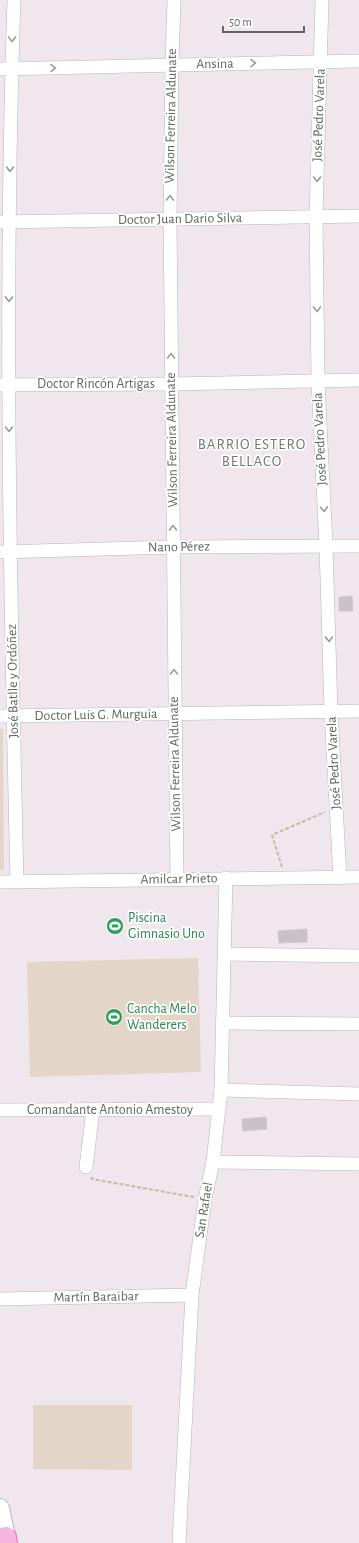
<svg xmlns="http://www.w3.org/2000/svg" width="359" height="1543" font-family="'Alegreya Sans',sans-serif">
<rect width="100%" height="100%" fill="#efe7ed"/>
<!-- green -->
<g fill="#e3d5c7">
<path d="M0 729H3L4 870H0Z"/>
<path d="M198 958 201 1072 30 1077 27 962Z"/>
<path d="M33 1405H132V1470L33 1469Z"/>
</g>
<!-- building -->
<g fill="#c8c2c6" stroke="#d3c6d1">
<path d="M352 596 353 611H339V597Z"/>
<path d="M307 929V942L279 943 278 931Z"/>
<path d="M266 1117 267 1129 243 1131 242 1119Z"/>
</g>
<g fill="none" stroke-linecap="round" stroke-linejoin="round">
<!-- street casing -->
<g stroke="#b2b8b3" stroke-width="14">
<g id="street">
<path d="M14 0C4 294 10 588 17 882"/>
<path d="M174 0 172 64 170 220 177 879"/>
<path d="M322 0 316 217 318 381 326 546 331 711 340 878"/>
<path d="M0 69 359 61"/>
<path d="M0 222 359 216"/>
<path d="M0 385 171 384 359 380"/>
<path d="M0 552 173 547 359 546"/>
<path d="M0 716 359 711"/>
<path d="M0 882 359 877"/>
<path d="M225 954 359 956"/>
<path d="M223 1023 359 1024"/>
<path d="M221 1090 359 1094"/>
<path d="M0 1110 219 1109"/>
<path d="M213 1162 359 1164"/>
<path d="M86 1167 93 1110"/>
<path d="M0 1299 192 1295"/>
<path d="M179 1543 192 1295 205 1199 213 1162 221 1090 226 878"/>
</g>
</g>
<!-- secondary casing -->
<g stroke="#b3bab4" stroke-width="20">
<path id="secondary" d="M0 1508 6 1537"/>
</g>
<!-- primary casing -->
<g stroke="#e26ec8" stroke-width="22">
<path id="primary" d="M0 1539 6 1537 7 1543"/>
</g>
<!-- path -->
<g stroke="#c4bca1" stroke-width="2" stroke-dasharray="4 2" stroke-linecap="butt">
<path d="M282 867 272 835 325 812"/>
<path d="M91 1177 92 1179 194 1197"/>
</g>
<!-- street -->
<use href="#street" stroke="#fff" stroke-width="13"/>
<!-- secondary -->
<use href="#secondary" stroke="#fff" stroke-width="18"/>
<!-- primary -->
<use href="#primary" stroke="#f6b5e0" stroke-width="20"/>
</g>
<!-- one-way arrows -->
<defs><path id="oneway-chevron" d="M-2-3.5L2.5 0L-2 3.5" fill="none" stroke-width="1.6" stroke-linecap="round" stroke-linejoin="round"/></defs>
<g stroke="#979c97">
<use href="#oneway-chevron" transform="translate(12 39) rotate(92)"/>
<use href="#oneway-chevron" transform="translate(253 63) rotate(-1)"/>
<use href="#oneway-chevron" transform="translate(53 68) rotate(-2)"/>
<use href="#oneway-chevron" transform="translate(10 169) rotate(91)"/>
<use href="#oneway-chevron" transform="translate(317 179) rotate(92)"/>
<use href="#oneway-chevron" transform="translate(170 198) rotate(-89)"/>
<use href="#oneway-chevron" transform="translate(9 299) rotate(91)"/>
<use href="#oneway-chevron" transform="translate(317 309) rotate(89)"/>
<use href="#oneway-chevron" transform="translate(171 356) rotate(-90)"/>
<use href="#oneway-chevron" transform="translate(9 429) rotate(89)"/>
<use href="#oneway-chevron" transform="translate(324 509) rotate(87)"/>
<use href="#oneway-chevron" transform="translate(173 528) rotate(-91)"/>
<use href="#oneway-chevron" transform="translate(329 639) rotate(88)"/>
<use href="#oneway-chevron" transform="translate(174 672) rotate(-90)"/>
</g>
<!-- icons -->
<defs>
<g id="stadium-disc" transform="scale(0.9)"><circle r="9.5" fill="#2e9e5b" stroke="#fff"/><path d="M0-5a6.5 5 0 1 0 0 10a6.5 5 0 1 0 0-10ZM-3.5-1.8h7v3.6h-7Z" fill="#fff"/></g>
</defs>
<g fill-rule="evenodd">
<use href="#stadium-disc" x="115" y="926"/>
<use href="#stadium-disc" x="114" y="1017"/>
</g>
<g text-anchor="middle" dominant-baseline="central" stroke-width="3.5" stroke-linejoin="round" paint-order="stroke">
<!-- street labels -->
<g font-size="14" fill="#5f665f" stroke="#fff">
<text transform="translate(215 64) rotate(-1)">Ansina</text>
<text transform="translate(319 115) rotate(-88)">José Pedro Varela</text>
<text transform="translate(171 116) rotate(-89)">Wilson Ferreira Aldunate</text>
<text transform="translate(180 219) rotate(-1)">Doctor Juan Dario Silva</text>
<text x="96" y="384">Doctor Rincón Artigas</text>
<text transform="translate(320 439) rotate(-93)">José Pedro Varela</text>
<text transform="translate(172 440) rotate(-91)">Wilson Ferreira Aldunate</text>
<text transform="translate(179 547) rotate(-1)">Nano Pérez</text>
<text transform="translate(13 681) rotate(-91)">José Batlle y Ordóñez</text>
<text transform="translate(96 715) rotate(-1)">Doctor Luis G. Murguia</text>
<text transform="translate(334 763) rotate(-93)">José Pedro Varela</text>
<text transform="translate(175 764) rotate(-91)">Wilson Ferreira Aldunate</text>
<text transform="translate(179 879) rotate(-1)">Amilcar Prieto</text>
<text x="110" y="1110">Comandante Antonio Amestoy</text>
<text transform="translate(204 1210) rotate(-81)">San Rafael</text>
<text transform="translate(96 1297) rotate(-1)">Martín Baraibar</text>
</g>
<!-- leisure labels -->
<g font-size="14" fill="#27864d" stroke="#fff" text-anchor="start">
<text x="128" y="918">Piscina<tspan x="128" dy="16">Gimnasio Uno</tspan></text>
<text x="127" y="1009">Cancha Melo<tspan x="127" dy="16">Wanderers</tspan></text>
</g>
<!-- neighbourhood labels -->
<g font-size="15" letter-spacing="1" fill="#707870" stroke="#fff">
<text x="252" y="444">BARRIO ESTERO<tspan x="252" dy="17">BELLACO</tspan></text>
</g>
</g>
<!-- scale -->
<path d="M223 26v6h81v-6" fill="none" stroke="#5f665f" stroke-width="2"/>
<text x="229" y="26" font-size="12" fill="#5f665f" stroke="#ffffff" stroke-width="3" paint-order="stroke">50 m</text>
</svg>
